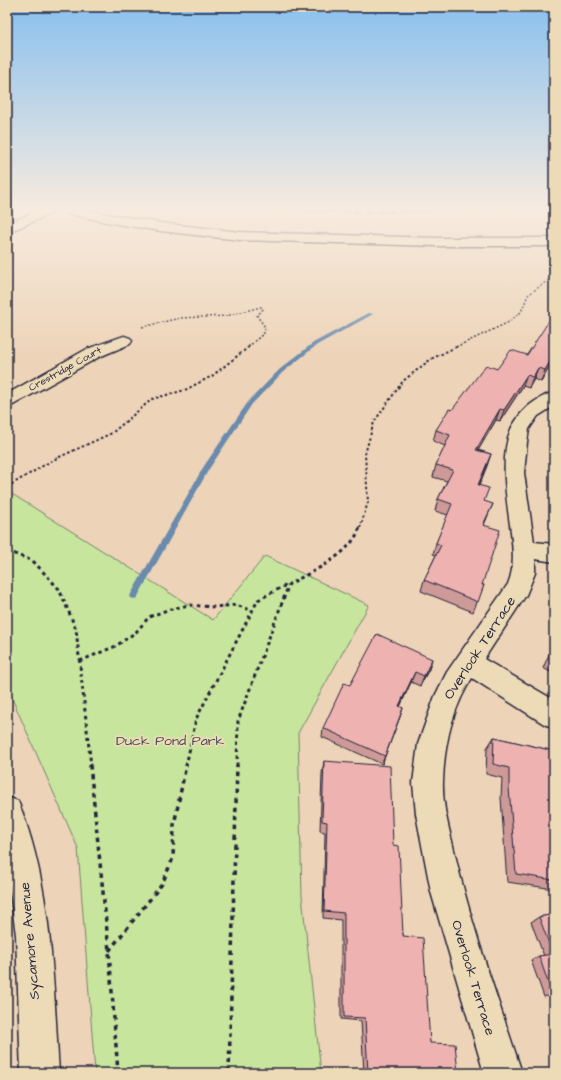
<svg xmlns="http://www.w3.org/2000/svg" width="561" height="1080" font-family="'Architects Daughter',sans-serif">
<rect width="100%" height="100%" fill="#edd3b7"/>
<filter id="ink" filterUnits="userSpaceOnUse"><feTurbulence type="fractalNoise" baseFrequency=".025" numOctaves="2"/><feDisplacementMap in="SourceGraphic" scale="8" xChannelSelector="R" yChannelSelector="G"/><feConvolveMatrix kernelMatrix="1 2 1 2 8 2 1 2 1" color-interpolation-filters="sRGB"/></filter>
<g filter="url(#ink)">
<!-- green -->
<path fill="#c7e59d" stroke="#74846c" d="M12 494 213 620 265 556 369 605 298 733 302 896 321 1073H95L78 848 7 687V496Z"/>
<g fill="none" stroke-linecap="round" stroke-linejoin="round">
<!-- stream -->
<path fill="#6a8bad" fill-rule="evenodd" d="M369 313 373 314 317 345 283 372 252 404 209 469 137 598 134 599 131 598 130 596 131 594 204 466 248 402 279 370 313 343Z"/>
<!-- minor casing -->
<g stroke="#22223b" stroke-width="3">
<g id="minor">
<path d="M124 336 130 338 132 341 130 344 99 357 13 405 7 407V394L87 349Z"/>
<path d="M554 392V406L538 416 529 429 527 442 524 473 534 542 554 544V562L535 559V573L526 595 484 659 554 700V728L544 724 472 678C452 709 444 746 443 782 442 805 449 828 454 850 471 926 498 999 522 1073H484L431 892 416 814 413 783 418 744 435 696 447 672 508 584C515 567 513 550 511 532 507 503 499 457 511 429 513 424 517 420 519 416 527 405 541 396 554 392Z"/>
</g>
</g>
<!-- tertiary casing -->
<g stroke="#22223b" stroke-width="3">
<g id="tertiary">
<path d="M39 210H54L52 213 7 233V224Z"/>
<path d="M7 797 18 801C53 887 53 982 59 1073H21L16 935 7 869Z"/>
</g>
</g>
<!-- primary casing -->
<g stroke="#22223b" stroke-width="3">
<path id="primary" d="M64 210H85L160 223 240 232 435 238H554V246H435L240 240 160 231 111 223 66 213Z"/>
</g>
<!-- path-far3 -->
<g stroke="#22223b" stroke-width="1.5" stroke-dasharray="2 2" stroke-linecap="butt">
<path d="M142 327 180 318 226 316 261 307 263 309 257 316 265 327 264 333 248 347"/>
<path d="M456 347 509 322 521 312 528 295 554 276"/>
</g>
<!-- path-far2 -->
<g stroke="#22223b" stroke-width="2" stroke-dasharray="2.5 2.5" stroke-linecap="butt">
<path d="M7 487 53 460 112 433 152 399 185 390 212 376 250 346"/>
<path d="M360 528 368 502 365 454 374 422 403 381 431 359 458 346"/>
</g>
<!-- path-far1 -->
<g stroke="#22223b" stroke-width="3" stroke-dasharray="3.5 3.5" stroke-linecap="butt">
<path d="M7 551 33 561 59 589 76 629 91 766"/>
<path d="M80 661 116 646 136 632 149 617 167 610 189 605 214 607 236 605 253 611"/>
<path d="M186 766 196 719 258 600 288 584"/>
<path d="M237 766 238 721 289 584C313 571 351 555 360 527"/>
</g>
<!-- path -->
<g stroke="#22223b" stroke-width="3.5" stroke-dasharray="4.5 4.5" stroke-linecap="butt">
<path d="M90 765 109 951 118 1073"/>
<path d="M109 951 162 884 173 858 174 825 186 765"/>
<path d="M229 1073 237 765"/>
</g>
<!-- minor -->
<use href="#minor" fill="#eddbb8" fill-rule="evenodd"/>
<!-- tertiary -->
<use href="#tertiary" fill="#eddbb8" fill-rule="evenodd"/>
<!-- primary -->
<use href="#primary" fill="#eddbb8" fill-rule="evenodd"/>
<!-- rail casing -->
<g stroke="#22223b" stroke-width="3">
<path id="rail" d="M275 210 356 212 478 210"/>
</g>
<!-- rail -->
<use href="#rail" stroke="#eddbb8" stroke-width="2" stroke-dasharray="6" stroke-linecap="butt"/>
</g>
<!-- wall -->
<g fill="#cd9a98" stroke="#22223b">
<path d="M554 313V370L549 368 541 382 534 379 529 388 523 386 500 421 496 420 478 450 491 454 479 485 488 515 484 525 482 585H484L473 612 421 591 424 580 436 555 433 554 436 543 448 515 435 511 438 499 447 481 433 477 436 465 445 446 433 441 436 430 452 410 497 369 527 355Z"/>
<path d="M554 643V674L543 668Z"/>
<path d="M432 659 429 669 420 686 411 682 400 707 403 708 382 764 322 737 323 728Z"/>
<path d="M494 737 554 751V889L507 882 501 798 502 778 486 774 487 748Z"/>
<path d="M324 761 393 845 403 936 430 1043 458 1073H364L361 1021 341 1019V920L323 918 325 832 320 831 322 773Z"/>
<path d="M554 914V994L544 997 531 960 539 956H544L531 922 539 917Z"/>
</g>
<!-- shaded-wall -->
<g fill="#a77d7c" stroke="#22223b">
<path d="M553 357 549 368 541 382 545 370Z"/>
<path d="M538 368 534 379 529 388 533 377Z"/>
<path d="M527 375 523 386 500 421 504 410Z"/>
<path d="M500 409 496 420 472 461 476 450Z"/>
<path d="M491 454 487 466 475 496 478 485Z"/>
<path d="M493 504 488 515 479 536 483 525Z"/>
<path d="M432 659 429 669 420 686 424 676Z"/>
<path d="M415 672 411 682 396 715 399 706Z"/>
<path d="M403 708 400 717 382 764Z"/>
</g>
<!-- building -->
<g fill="#eeb3b1" stroke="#22223b">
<path d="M554 313V357H553L545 370 538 368 533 377 527 375 504 410 500 409 476 450 491 454 478 485 489 488 484 501 493 504 483 525 500 530 482 585H484L478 602 424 580 441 545 436 543 452 504 438 499 453 470 436 465 450 435 436 430 449 409 452 410 486 365 497 369 511 350 527 355Z"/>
<path d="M377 634 432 659 424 676 415 672 399 706 403 708 385 756 323 728 344 683 350 685Z"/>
<path d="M554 647V661L549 659Z"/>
<path d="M494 737 554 751V880L516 874 509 788V768L493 764Z"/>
<path d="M324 761 390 766 393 845 399 846 403 936 423 938 430 1043 455 1044 458 1073H368L365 1018 344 1017V913L324 911 327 822 322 821Z"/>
<path d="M554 914V994H552L539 956 553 954 539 917Z"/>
</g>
</g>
<!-- sky -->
<linearGradient id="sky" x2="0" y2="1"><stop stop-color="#89c0ef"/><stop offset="0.58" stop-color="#f7ebdf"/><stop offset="1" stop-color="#f7ebdf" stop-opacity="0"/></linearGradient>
<rect width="561" height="361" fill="url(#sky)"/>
<g text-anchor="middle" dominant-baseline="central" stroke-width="3.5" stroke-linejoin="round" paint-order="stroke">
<!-- far-street labels -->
<g font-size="10" fill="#22223b" stroke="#eddbb8">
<text transform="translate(65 369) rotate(-29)">Crestridge Court</text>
</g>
<!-- near-street labels -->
<g font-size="14" fill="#22223b" stroke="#eddbb8">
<text transform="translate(480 648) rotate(-57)">Overlook Terrace</text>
<text transform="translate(30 941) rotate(-95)">Sycamore Avenue</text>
<text transform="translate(473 978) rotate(73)">Overlook Terrace</text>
</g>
<!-- near-park labels -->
<g font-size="14" fill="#43494f" stroke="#eddbb8">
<text x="170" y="741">Duck Pond Park</text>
</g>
</g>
<!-- margin -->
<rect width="561" height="1080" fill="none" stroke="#eddbb8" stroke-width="24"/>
<rect x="12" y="12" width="537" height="1056" fill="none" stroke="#22223b" stroke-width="1.5" filter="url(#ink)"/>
</svg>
